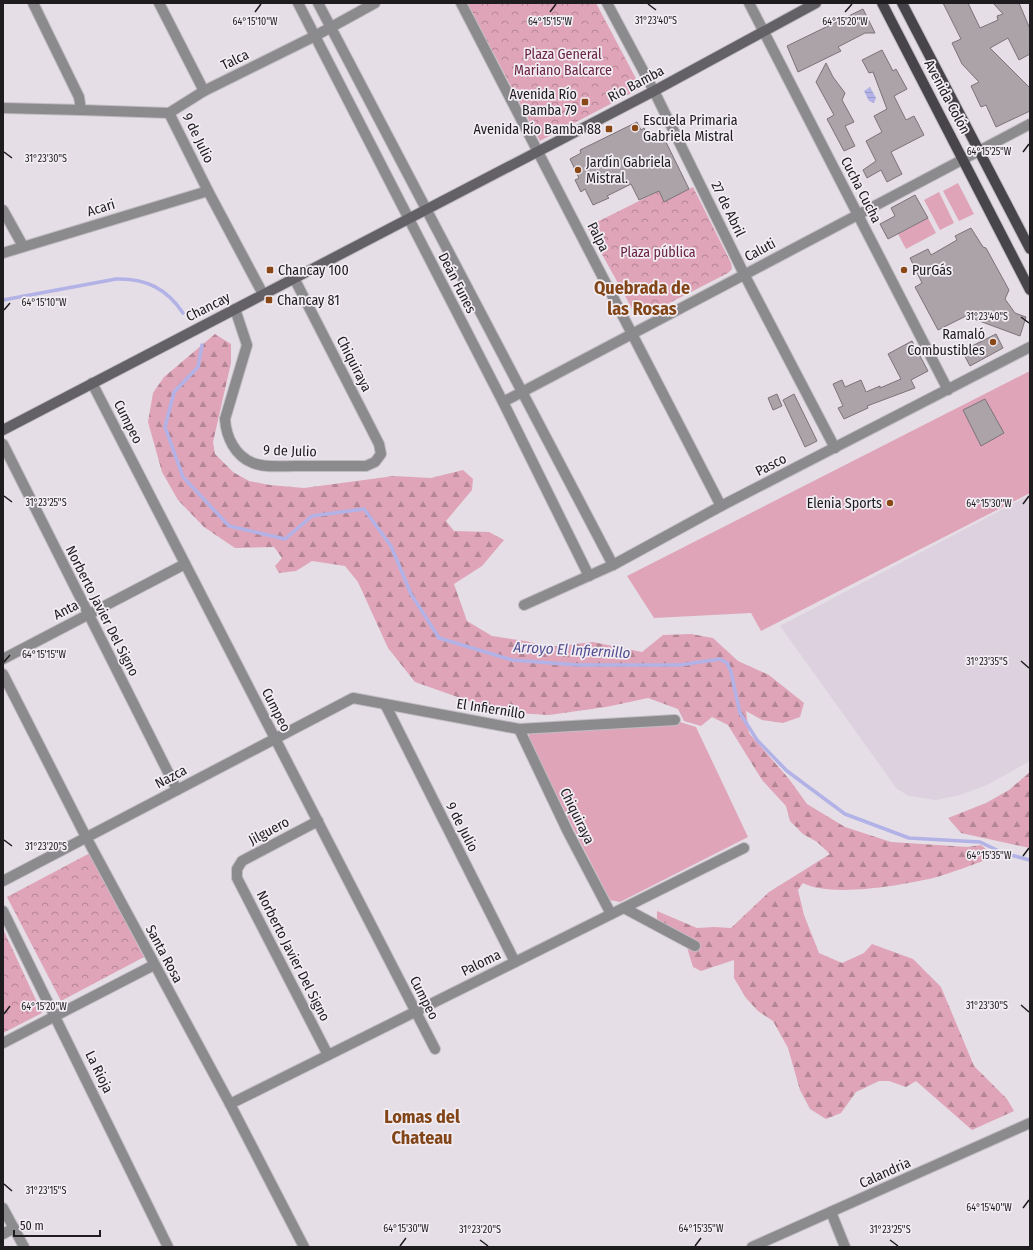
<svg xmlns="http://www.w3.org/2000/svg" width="1033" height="1250" font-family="'Fira Sans Condensed',sans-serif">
<defs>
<pattern id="forest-firs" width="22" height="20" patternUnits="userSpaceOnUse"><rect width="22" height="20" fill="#dfa4b7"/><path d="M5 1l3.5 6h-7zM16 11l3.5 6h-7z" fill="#b48594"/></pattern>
<pattern id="park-crowns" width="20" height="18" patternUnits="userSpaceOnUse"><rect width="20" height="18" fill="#dfa4b7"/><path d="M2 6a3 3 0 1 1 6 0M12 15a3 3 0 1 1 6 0" fill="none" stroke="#b48594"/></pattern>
<pattern id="water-rules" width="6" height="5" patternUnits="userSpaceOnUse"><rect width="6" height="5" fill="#b2b2e7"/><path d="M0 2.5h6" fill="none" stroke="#9998c6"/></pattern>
</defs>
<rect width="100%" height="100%" fill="#e5dee6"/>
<!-- built -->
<path fill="#ddd1df" d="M1030 495V761L987 785 960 795 936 800 909 796 897 789 780 626Z"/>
<!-- green -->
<g fill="#dfa4b7">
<path d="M958 183 974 214 959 221 943 191Z"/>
<path d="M939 192 954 223 940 230 924 200Z"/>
<path d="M928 218 936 233 906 249 898 234Z"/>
<path d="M1030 371V493L761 631 751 613 654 618 627 576Z"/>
<path d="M680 722 696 727 748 837 620 902 610 900 529 741V734L535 732Z"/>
</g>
<!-- forest -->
<g fill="url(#forest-firs)">
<path d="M215 334 231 344V363L213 442 215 454 233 472 249 481 270 485 304 488 394 476 431 478 463 470 473 479 472 490 446 521 454 531 489 532 504 540 482 566 454 584 467 621 492 636 525 641 550 647 593 642 642 652 663 635 691 634 713 638 738 661 769 675 804 703 800 717 783 723 762 720 746 711 749 733 789 779 807 804 845 827 891 842 968 847 981 845 993 855 989 859C971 865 952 873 933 878 903 885 831 898 803 883L798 890 804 915 819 953 842 963 864 953 872 944 913 959 941 987 974 1066 1007 1099 1014 1111 972 1130 916 1081 906 1087 889 1081H879L856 1092 841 1113 826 1119 810 1109 800 1090 788 1048 773 1021 758 1011 746 998 734 978V960L701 971 693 967 686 944 657 921V911L697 928 714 927 731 928 769 892 830 854 817 842 803 834 790 821 786 806 762 780 728 725 712 717 701 726 684 721 678 709 648 698 606 707 549 715 500 712 415 682 388 648 358 582 345 566 312 561 296 571 279 573 275 566 282 558 274 547 235 548 204 527 178 500 162 472 148 422 153 393 164 377Z"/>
<path d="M1030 772V848L961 833 948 818 986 803 1009 790Z"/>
</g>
<!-- park -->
<g fill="url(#park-crowns)">
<path d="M467 3H596L641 88 540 141Z"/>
<path d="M693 187 731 263 732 269 728 273 646 315 635 314 587 227 659 191 664 201Z"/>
<path d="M90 853 144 957 61 1001 7 897Z"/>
<path d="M3 929 42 1013 3 1033Z"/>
</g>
<!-- water -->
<path fill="url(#water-rules)" d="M870 87 876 98 874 103 869 101 864 91Z"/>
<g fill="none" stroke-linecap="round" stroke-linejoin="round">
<!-- stream -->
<g stroke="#b2b2e7" stroke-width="3.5">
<path d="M3 300 116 279C146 278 167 289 183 313"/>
<path d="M202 345 198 367 174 392 165 427 183 477 229 526 285 539 312 516 364 509 391 546 411 594 439 638 512 660 578 665H680L720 659 727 663 731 672 740 713 757 740 787 771 845 814 909 838 980 842 1003 853 1030 860"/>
</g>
</g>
<!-- building -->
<g fill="#aba3a8" stroke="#7b7378">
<path d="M943 3H968L980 28 998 20 997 16 1003 14 993 3H1019L1030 29V54L1019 60 1008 38 990 48 1030 88V111L996 127 986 105 981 107 971 86 979 82 962 64 952 43 961 39Z"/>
<path d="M863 9 875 33H865L838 47 841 51 798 72 787 46Z"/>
<path d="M882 50 893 71 896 69 907 89 894 96 906 120 914 116 924 135 891 152 902 174 887 182 881 170 867 178 863 170 876 161 866 141 882 132 874 116 887 109 873 72 869 73 862 60Z"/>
<path d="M826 63 833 77 845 93 842 100 854 122 845 126 855 146 844 151 827 119 834 115 816 82Z"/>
<path d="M637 122 641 130 644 128 650 140 662 134 689 189 664 202 659 191 639 200 631 184 607 196 609 198 593 205 585 189 581 192 575 180 579 178 570 159 581 153 580 150Z"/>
<path d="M915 195 928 218 888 239 880 224 895 216 891 208Z"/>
<path d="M971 228 983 247 986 248 1009 290 1005 299 1015 313 1026 317 1020 336 966 316 938 330 915 287 922 283 910 258 928 249 931 255 957 240 955 236Z"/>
<path d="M996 334 1003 348 970 366 962 351Z"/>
<path d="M912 341 928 371 911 380 915 388 867 406 868 408 844 419 838 408 843 406 833 384 842 380 845 387 861 380 866 392 880 386V388L901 379 888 354Z"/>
<path d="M777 394 782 406 773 410 768 398Z"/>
<path d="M794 394 817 441 805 447 783 400Z"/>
<path d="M985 399 1004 433 981 446 963 410Z"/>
</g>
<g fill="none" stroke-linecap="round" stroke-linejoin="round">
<!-- street casing -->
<g stroke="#c1bbc2" stroke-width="12">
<g id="street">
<path d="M33 3 79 97 81 110 169 113 208 191 263 294"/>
<path d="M159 3 204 91"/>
<path d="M298 3 503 402 589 576"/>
<path d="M318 3 613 565"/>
<path d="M461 3 721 506"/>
<path d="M607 3 654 91 744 274 835 448"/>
<path d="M749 3 948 390"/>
<path d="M3 108 81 110"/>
<path d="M169 113 204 91 315 36 375 3"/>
<path d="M3 210 23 246"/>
<path d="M3 253 208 191"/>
<path d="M235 309 247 345 225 419C226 437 235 456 253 463 266 468 282 466 295 466 319 466 342 466 366 466L375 462 381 454 379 444 294 278"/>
<path d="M92 383 435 1049"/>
<path d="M503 402 1030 124"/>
<path d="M3 444 177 790"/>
<path d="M524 605 613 565 721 506 1030 347"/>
<path d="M3 659 185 564"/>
<path d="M3 674 86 837 230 1104 304 1247"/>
<path d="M385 704 515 962"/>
<path d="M519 729 568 832 611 914"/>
<path d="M318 821 242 861 237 869V878L328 1055"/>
<path d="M3 881 353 698 519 729 675 720"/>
<path d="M624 908 695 946"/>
<path d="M3 911 168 1247"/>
<path d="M3 1043 154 965"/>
<path d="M230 1104 744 848"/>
<path d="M3 1208 24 1247"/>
<path d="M831 1212 845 1247"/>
<path d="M3 1234 14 1228"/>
<path d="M752 1247 1030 1123"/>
</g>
</g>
<!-- secondary casing -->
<g stroke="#c1bbc2" stroke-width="12">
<path id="secondary" d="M3 430 654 91 816 3"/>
</g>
<!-- primary casing -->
<g stroke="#c1bbc2" stroke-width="12">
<g id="primary">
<path d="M882 3 1030 290"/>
<path d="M902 3 1030 249"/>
</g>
</g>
<!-- street -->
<use href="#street" stroke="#8b8a8d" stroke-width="10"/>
<!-- secondary -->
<use href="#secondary" stroke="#636166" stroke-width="10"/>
<!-- primary -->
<use href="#primary" stroke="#47444a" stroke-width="10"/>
</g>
<!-- ticks -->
<path fill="none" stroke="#1e1c1f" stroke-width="1.5" d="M648 4 656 10M255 12 261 4M550 12 556 4M845 12 852 4M4 152 12 158M1023 152 1029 144M4 310 10 303M1021 317 1029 323M4 496 12 502M1023 504 1029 496M1021 661 1029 668M4 662 10 655M4 840 12 846M1023 856 1029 848M1021 1005 1029 1012M4 1014 10 1006M4 1184 12 1191M1023 1208 1029 1200M480 1240 488 1246M890 1240 898 1246M400 1246 406 1238M695 1246 701 1238"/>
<!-- markers -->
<g fill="#8a4816" stroke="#f2ecf3" stroke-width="1.5">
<rect x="581" y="98" width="8" height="8" rx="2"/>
<circle cx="635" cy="128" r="4"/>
<rect x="605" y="125" width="8" height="8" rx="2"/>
<circle cx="578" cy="170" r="4"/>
<rect x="266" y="266" width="8" height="8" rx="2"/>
<circle cx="904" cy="270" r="4"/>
<rect x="265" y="296" width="8" height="8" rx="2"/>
<circle cx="993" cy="342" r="4"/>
<circle cx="890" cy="503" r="4"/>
</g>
<g text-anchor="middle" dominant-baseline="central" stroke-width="3.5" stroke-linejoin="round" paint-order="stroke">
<!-- park labels -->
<g font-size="14" fill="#6a2441" stroke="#f2ecf3">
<text x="563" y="54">Plaza General<tspan x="563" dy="16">Mariano Balcarce</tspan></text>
<text x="658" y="252">Plaza pública</text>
</g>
<!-- street labels -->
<g font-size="14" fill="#1e1c1f" stroke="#f2ecf3">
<text transform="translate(235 60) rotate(-26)">Talca</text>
<text transform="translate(636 84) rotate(-28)">Rio Bamba</text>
<text transform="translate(947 97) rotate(62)">Avenida Colón</text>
<text transform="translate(198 138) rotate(64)">9 de Julio</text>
<text transform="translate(861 190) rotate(63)">Cucha Cucha</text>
<text transform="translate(101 208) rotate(-17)">Acari</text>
<text transform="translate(728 209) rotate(64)">27 de Abril</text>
<text transform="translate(598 237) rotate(63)">Palpa</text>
<text transform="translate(760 250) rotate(-28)">Caluti</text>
<text transform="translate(457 283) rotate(63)">Deán Funes</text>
<text transform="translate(208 307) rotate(-27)">Chancay</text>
<text transform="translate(354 364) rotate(63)">Chiquiraya</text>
<text transform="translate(128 422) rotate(63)">Cumpeo</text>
<text transform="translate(290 451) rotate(2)">9 de Julio</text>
<text transform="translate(771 465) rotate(-27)">Pasco</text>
<text transform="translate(66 610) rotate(-27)">Anta</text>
<text transform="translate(102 611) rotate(63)">Norberto Javier Del Signo</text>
<text transform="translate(491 709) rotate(9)">El Infiernillo</text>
<text transform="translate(276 710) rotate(63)">Cumpeo</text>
<text transform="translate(171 777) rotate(-28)">Nazca</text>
<text transform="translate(577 816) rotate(64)">Chiquiraya</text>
<text transform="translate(462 827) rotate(63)">9 de Julio</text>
<text transform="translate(269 831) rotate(-28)">Jilguero</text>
<text transform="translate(164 954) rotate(62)">Santa Rosa</text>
<text transform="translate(293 956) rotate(63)">Norberto Javier Del Signo</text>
<text transform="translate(481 963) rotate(-26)">Paloma</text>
<text transform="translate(424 998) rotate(63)">Cumpeo</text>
<text transform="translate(99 1072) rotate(64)">La Rioja</text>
<text transform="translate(885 1173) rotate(-24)">Calandria</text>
</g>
<!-- poi labels -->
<g font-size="14" fill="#1e1c1f" stroke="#f2ecf3" text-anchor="start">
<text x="577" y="94" text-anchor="end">Avenida Río<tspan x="577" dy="16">Bamba 79</tspan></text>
<text x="643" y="120">Escuela Primaria<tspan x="643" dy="16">Gabriela Mistral</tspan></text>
<text x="601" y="129" text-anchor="end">Avenida Río Bamba 88</text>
<text x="586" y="162">Jardín Gabriela<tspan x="586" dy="16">Mistral.</tspan></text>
<text x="278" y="270">Chancay 100</text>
<text x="912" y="270">PurGás</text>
<text x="277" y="300">Chancay 81</text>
<text x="985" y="334" text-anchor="end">Ramaló<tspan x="985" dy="16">Combustibles</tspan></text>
<text x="882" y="503" text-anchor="end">Elenia Sports</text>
</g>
<!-- water labels -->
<g font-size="15" font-style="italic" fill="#524e90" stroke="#f2ecf3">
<text transform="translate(572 650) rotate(3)">Arroyo El Infiernillo</text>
</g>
<!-- district labels -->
<g font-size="18" font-weight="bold" fill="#814518" stroke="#f2ecf3">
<text x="642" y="288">Quebrada de<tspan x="642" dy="21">las Rosas</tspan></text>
<text x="422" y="1117">Lomas del<tspan x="422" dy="21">Chateau</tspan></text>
</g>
</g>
<g font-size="10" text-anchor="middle" fill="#1e1c1f" stroke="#f2ecf3" stroke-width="3.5" stroke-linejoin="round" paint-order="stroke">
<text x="656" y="24">31°23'40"S</text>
<text x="255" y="25">64°15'10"W</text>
<text x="550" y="25">64°15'15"W</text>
<text x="845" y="25">64°15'20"W</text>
<text x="989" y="155">64°15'25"W</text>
<text x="46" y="162">31°23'30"S</text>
<text x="44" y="306">64°15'10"W</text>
<text x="987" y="320">31°23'40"S</text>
<text x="46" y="506">31°23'25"S</text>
<text x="989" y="507">64°15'30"W</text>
<text x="44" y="658">64°15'15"W</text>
<text x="987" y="665">31°23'35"S</text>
<text x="46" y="850">31°23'20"S</text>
<text x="989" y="859">64°15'35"W</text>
<text x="987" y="1009">31°23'30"S</text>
<text x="44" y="1010">64°15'20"W</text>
<text x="46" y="1194">31°23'15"S</text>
<text x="989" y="1211">64°15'40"W</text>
<text x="406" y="1232">64°15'30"W</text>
<text x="701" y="1232">64°15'35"W</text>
<text x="480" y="1233">31°23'20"S</text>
<text x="890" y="1233">31°23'25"S</text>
</g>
<!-- border -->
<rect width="1033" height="1250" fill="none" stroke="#1e1c1f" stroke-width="8"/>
<!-- scale -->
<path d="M14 1230v6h86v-6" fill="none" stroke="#1e1c1f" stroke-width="2"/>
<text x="20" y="1230" font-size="12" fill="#1e1c1f" stroke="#f2ecf3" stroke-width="3" paint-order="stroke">50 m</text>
</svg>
